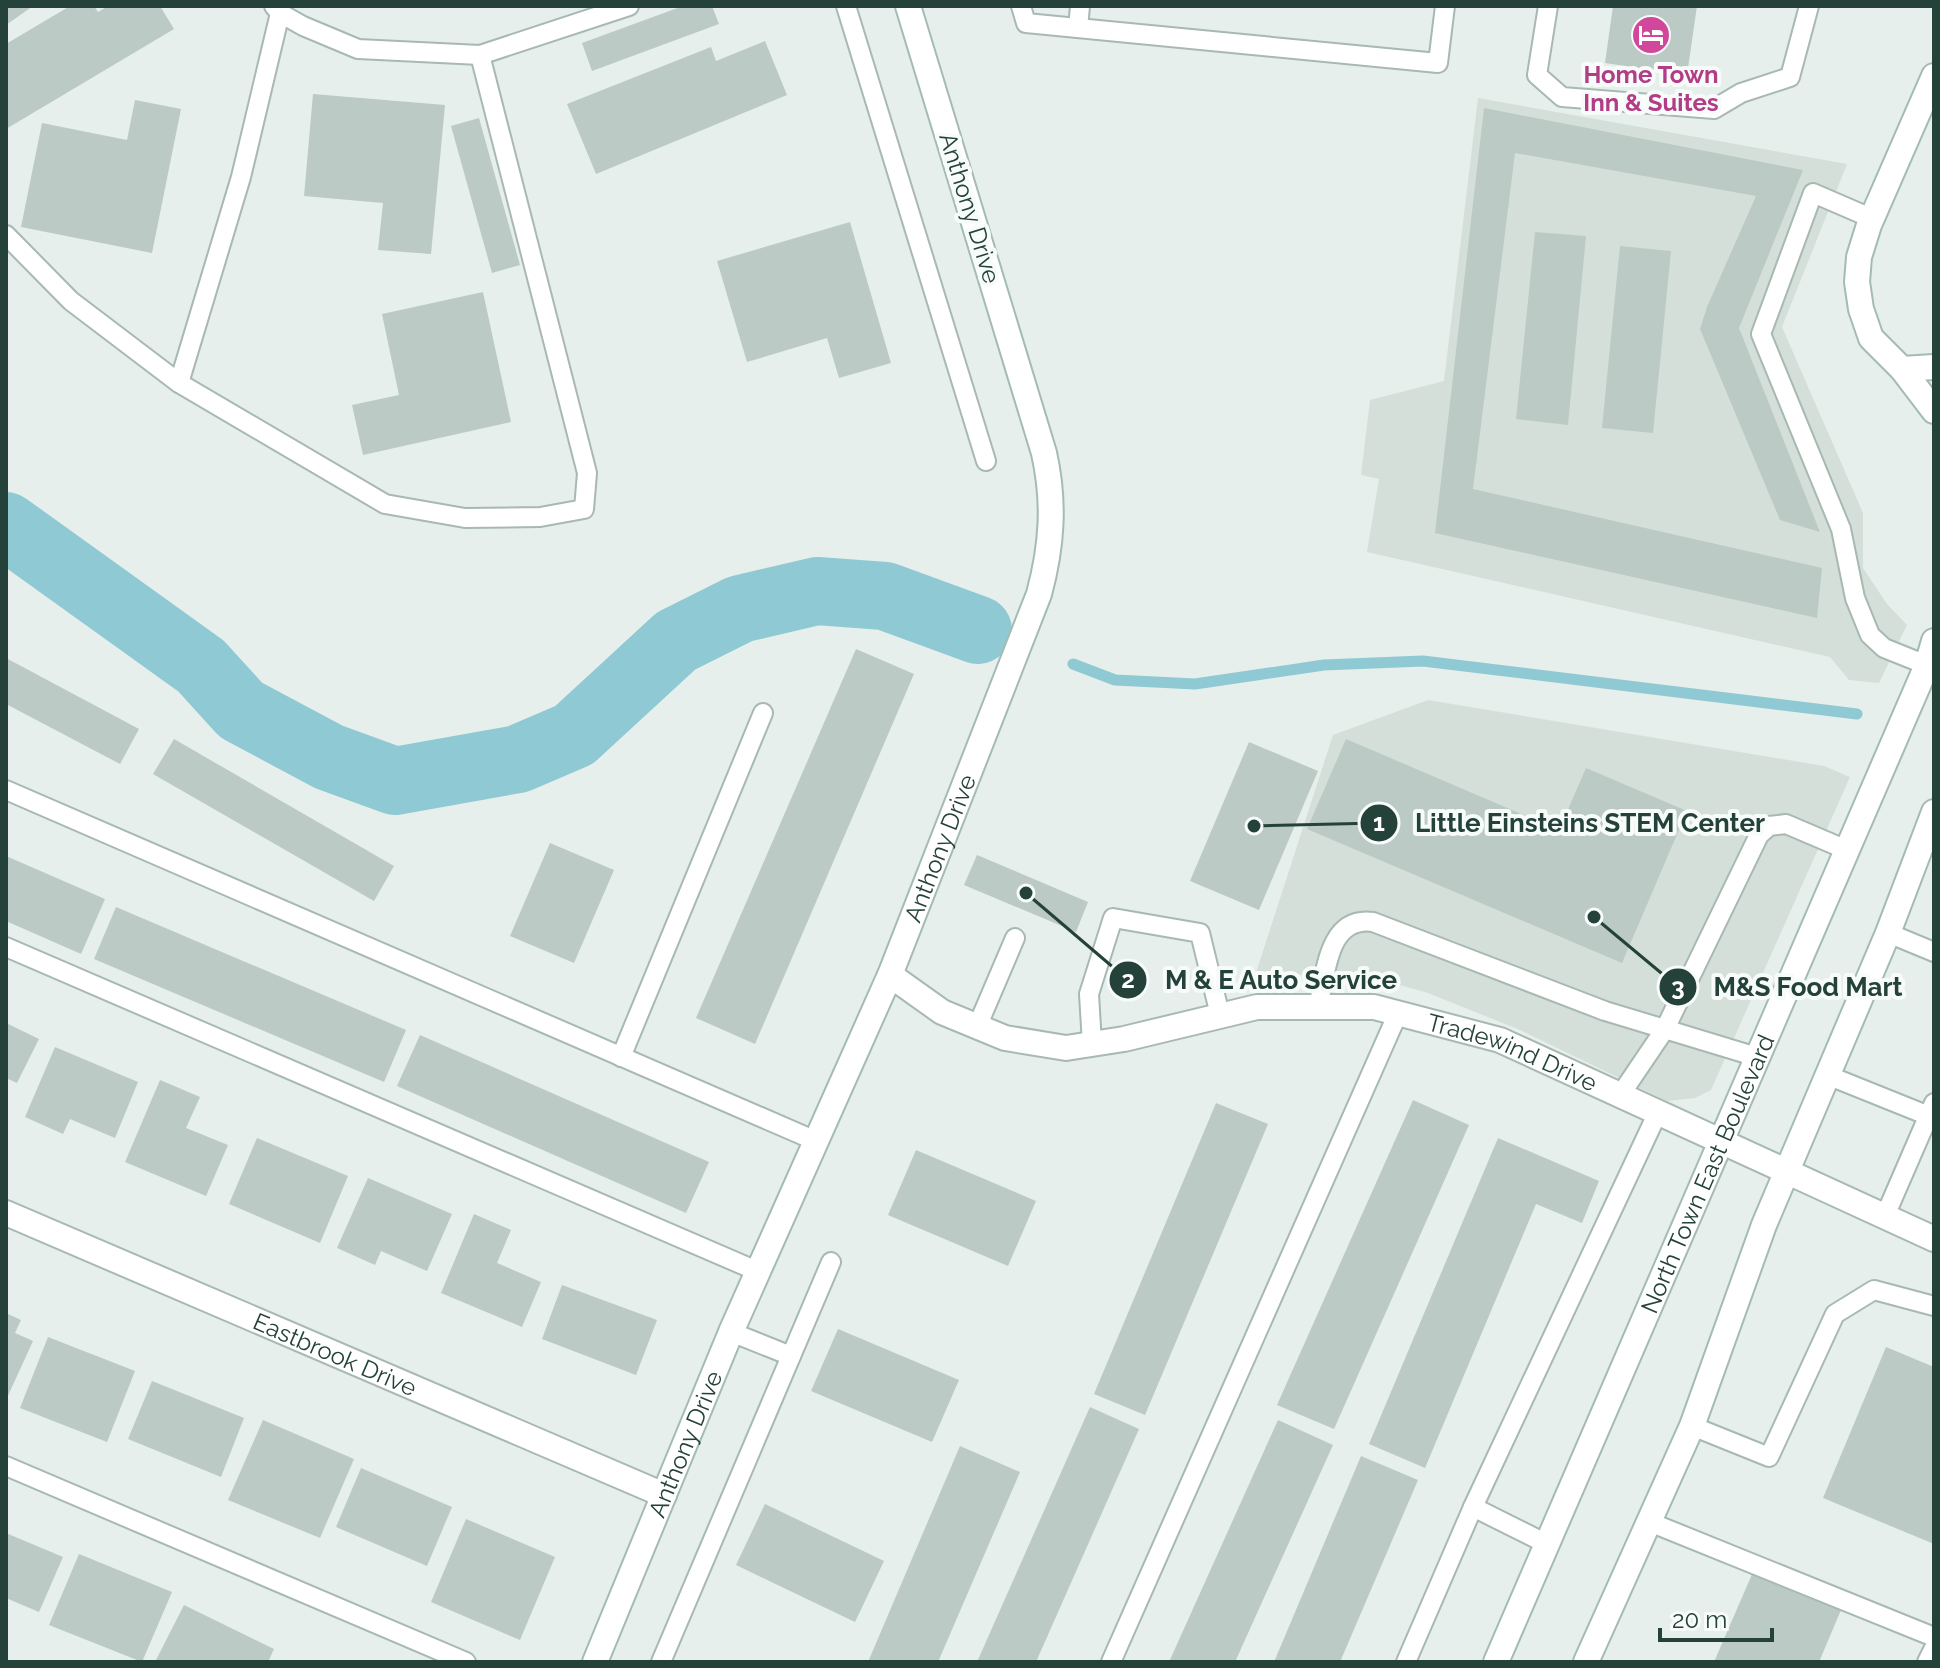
<svg xmlns="http://www.w3.org/2000/svg" width="1940" height="1668" font-family="Raleway,sans-serif">
<rect width="100%" height="100%" fill="#e6efeb"/>
<!-- built -->
<g fill="#d4dfda">
<path d="M1478 98 1847 164 1782 327 1863 513V568L1887 604 1907 625 1879 683 1849 680 1830 657 1367 552 1379 479 1361 475 1370 400 1444 381Z"/>
<path d="M1428 700 1824 766 1850 777 1711 1090 1695 1098 1667 1101 1520 1030 1428 993 1368 976 1277 974 1253 982 1333 735Z"/>
</g>
<g fill="none" stroke-linecap="round" stroke-linejoin="round">
<!-- stream -->
<path stroke="#8ec9d4" stroke-width="11" d="M1073 664 1115 680 1195 684 1324 665 1423 661 1857 714"/>
<!-- river -->
<path stroke="#8ec9d4" stroke-width="68" d="M6 526 201 666 241 710 329 757 395 781 518 759 574 735 676 641 740 609 817 591 885 596 978 630"/>
</g>
<!-- building -->
<g fill="#bbcac4">
<path d="M6 6H33L6 25Z"/>
<path d="M70 6H94L98 12 108 6H160L174 29 6 129V44Z"/>
<path d="M683 6H712L719 24 592 71 582 43Z"/>
<path d="M1613 6H1697L1687 75 1605 63Z"/>
<path d="M765 41 787 95 596 174 567 104 711 47 716 61Z"/>
<path d="M313 94 445 105 431 254 378 250 383 203 304 196Z"/>
<path d="M135 100 181 109 152 253 21 227 42 123 127 140Z"/>
<path d="M1484 108 1803 170 1739 328 1820 532 1780 520 1700 329 1707 307 1756 196 1515 153 1473 489 1822 568 1817 618 1435 533Z"/>
<path d="M479 118 520 265 492 273 451 126Z"/>
<path d="M850 222 891 363 839 378 827 338 747 362 717 261Z"/>
<path d="M1535 232 1586 236 1568 425 1516 419Z"/>
<path d="M1620 246 1671 251 1653 433 1602 428Z"/>
<path d="M483 292 511 422 363 455 352 405 399 395 382 314Z"/>
<path d="M856 649 914 674 755 1044 696 1018Z"/>
<path d="M6 658 139 729 120 764 6 704Z"/>
<path d="M174 739 394 866 374 901 153 774Z"/>
<path d="M1346 739 1559 830 1586 768 1687 811 1622 963 1307 829Z"/>
<path d="M1249 742 1318 771 1259 910 1190 881Z"/>
<path d="M550 843 614 870 574 963 510 936Z"/>
<path d="M977 855 1088 902 1076 932 964 885Z"/>
<path d="M6 856 105 899 81 954 6 921Z"/>
<path d="M116 907 406 1030 384 1082 94 959Z"/>
<path d="M6 1023 39 1039 17 1083 6 1078Z"/>
<path d="M420 1035 709 1162 686 1213 397 1086Z"/>
<path d="M55 1047 138 1082 115 1138 70 1119 63 1134 25 1117Z"/>
<path d="M160 1080 200 1097 186 1128 228 1145 206 1196 125 1162Z"/>
<path d="M1413 1100 1469 1125 1334 1429 1277 1405Z"/>
<path d="M1216 1103 1268 1124 1145 1415 1094 1394Z"/>
<path d="M257 1138 348 1176 320 1243 229 1204Z"/>
<path d="M1498 1138 1599 1181 1582 1223 1536 1204 1425 1468 1369 1444Z"/>
<path d="M916 1150 1036 1201 1008 1266 888 1215Z"/>
<path d="M368 1178 452 1214 427 1271 381 1251 375 1265 337 1248Z"/>
<path d="M474 1214 511 1230 497 1263 541 1282 522 1327 441 1293Z"/>
<path d="M562 1285 657 1320 636 1375 542 1339Z"/>
<path d="M6 1313 21 1320 15 1333 33 1341 6 1400Z"/>
<path d="M838 1329 959 1380 932 1442 811 1391Z"/>
<path d="M48 1337 135 1371 107 1442 20 1408Z"/>
<path d="M1886 1347 1934 1367V1544L1823 1498Z"/>
<path d="M152 1381 244 1418 221 1477 128 1439Z"/>
<path d="M1090 1407 1139 1429 1036 1662H977Z"/>
<path d="M263 1420 354 1459 320 1538 228 1500Z"/>
<path d="M1278 1420 1333 1445 1235 1662H1169Z"/>
<path d="M960 1446 1020 1472 938 1662H868Z"/>
<path d="M1361 1456 1418 1480 1340 1662H1274Z"/>
<path d="M361 1468 452 1507 427 1566 336 1527Z"/>
<path d="M765 1504 884 1561 855 1622 736 1565Z"/>
<path d="M466 1519 555 1557 520 1640 431 1602Z"/>
<path d="M6 1533 63 1557 39 1612 6 1598Z"/>
<path d="M79 1554 172 1592 142 1662 49 1625Z"/>
<path d="M1753 1572 1841 1610 1819 1662H1714Z"/>
<path d="M184 1605 274 1649 268 1662H161L156 1660Z"/>
</g>
<g fill="none" stroke-linecap="round" stroke-linejoin="round">
<!-- lane casing -->
<g stroke="#a8b8b2" stroke-width="22">
<g id="lane">
<path d="M274 6 280 13 303 26 358 49 480 55 629 6"/>
<path d="M846 6 986 461"/>
<path d="M1021 6 1026 23 1438 63 1445 6"/>
<path d="M1548 6 1537 75 1562 97 1714 109 1741 93 1790 77 1809 6"/>
<path d="M1078 28 1080 6"/>
<path d="M1871 218 1813 193 1761 334 1841 529 1855 598 1870 635 1884 648 1934 668"/>
<path d="M6 235 71 301 179 383 385 504 465 518 540 517 584 509 587 473 480 55"/>
<path d="M179 383 241 177 280 13"/>
<path d="M6 790 816 1141"/>
<path d="M1888 933 1934 952"/>
<path d="M6 947 757 1271"/>
<path d="M1318 1007C1326 974 1327 916 1373 922L1605 1011 1757 1057"/>
<path d="M977 1027 1015 938"/>
<path d="M1092 1044 1089 994 1113 918 1200 933 1220 1015"/>
<path d="M621 1057 763 713"/>
<path d="M1827 1075 1934 1118"/>
<path d="M1621 1094 1665 1029 1759 835 1769 826 1786 824 1847 850"/>
<path d="M1885 1216 1934 1103"/>
<path d="M731 1332 791 1356"/>
<path d="M1692 1426 1769 1457 1835 1314 1874 1290 1934 1306"/>
<path d="M6 1466 466 1662"/>
<path d="M1473 1507 1547 1544"/>
<path d="M1647 1521 1934 1637"/>
<path d="M661 1662 831 1262"/>
<path d="M1111 1662 1398 1013"/>
<path d="M1406 1662 1473 1507 1658 1112"/>
<path d="M1927 1662 1934 1648"/>
</g>
</g>
<!-- street casing -->
<g stroke="#a8b8b2" stroke-width="28">
<g id="street">
<path id="s1" d="M890 975 942 1012 1005 1038 1066 1048 1124 1039 1257 1007H1374L1500 1040 1934 1239"/>
<path id="s2" d="M6 1213 664 1495"/>
</g>
</g>
<!-- secondary casing -->
<g stroke="#a4bbb3" stroke-width="28">
<g id="secondary">
<path d="M1934 76 1869 225 1859 257 1857 282 1861 309 1871 338 1902 369 1934 411"/>
<path d="M1902 369 1934 367"/>
<path id="s3" d="M595 1662 731 1332 890 975 1039 594C1052 546 1055 502 1044 453L908 6"/>
<path id="s4" d="M1496 1662 1927 665 1934 641"/>
<path d="M1586 1662 1692 1426 1764 1225 1888 933 1934 812"/>
</g>
</g>
<!-- lane -->
<use href="#lane" stroke="#fff" stroke-width="18"/>
<!-- street -->
<use href="#street" stroke="#fff" stroke-width="24"/>
<!-- secondary -->
<use href="#secondary" stroke="#fff" stroke-width="24"/>
</g>
<!-- icons -->
<defs>
<g id="hotel-disc" transform="scale(2)"><circle r="9.5" fill="#d1479c" stroke="#f7fbf9"/><path d="M-6-4.5h1.5V1H6V5H4.5V3h-9V5H-6ZM-4 0a1.8 1.8 0 1 1 3.6 0ZM.5 0V-2.5h3Q6-2.5 6 0Z" fill="#fff"/></g>
</defs>
<g fill-rule="evenodd">
<use href="#hotel-disc" x="1651" y="35"/>
</g>
<g text-anchor="middle" dominant-baseline="central" stroke-width="8" stroke-linejoin="round" paint-order="stroke">
<!-- hotel labels -->
<g font-size="24" font-weight="bold" fill="#b23c85" stroke="#f7fbf9">
<text x="1651" y="74">Home Town<tspan x="1651" dy="28">Inn &amp; Suites</tspan></text>
</g>
<!-- street labels -->
<g font-size="24" fill="#24423a" stroke="#f7fbf9">
<text transform="translate(970 208) rotate(73)">Anthony Drive</text>
<text stroke="none"><textPath href="#s3" startOffset="884">Anthony Drive</textPath></text>
<text stroke="none"><textPath href="#s1" startOffset="652">Tradewind Drive</textPath></text>
<text stroke="none"><textPath href="#s4" startOffset="532">North Town East Boulevard</textPath></text>
<text stroke="none"><textPath href="#s2" startOffset="358">Eastbrook Drive</textPath></text>
<text stroke="none"><textPath href="#s3" startOffset="236">Anthony Drive</textPath></text>
</g>
</g>
<!-- callouts -->
<path fill="none" stroke="#24423a" stroke-width="3" d="M1254 826L1379 823M1026 893L1128 980M1594 917L1678 987"/>
<g fill="#24423a" stroke="#f7fbf9" stroke-width="3">
<circle cx="1254" cy="826" r="8"/>
<circle cx="1026" cy="893" r="8"/>
<circle cx="1594" cy="917" r="8"/>
<circle cx="1379" cy="823" r="20"/>
<circle cx="1128" cy="980" r="20"/>
<circle cx="1678" cy="987" r="20"/>
</g>
<g font-size="24" text-anchor="middle" font-weight="bold" fill="#fff">
<text x="1379" y="831">1</text>
<text x="1128" y="988">2</text>
<text x="1678" y="995">3</text>
</g>
<g font-size="26" text-anchor="middle" font-weight="bold" fill="#24423a" stroke="#f7fbf9" stroke-width="8" stroke-linejoin="round" paint-order="stroke">
<text x="1590" y="832">Little Einsteins STEM Center</text>
<text x="1281" y="989">M &amp; E Auto Service</text>
<text x="1808" y="996">M&amp;S Food Mart</text>
</g>
<!-- border -->
<rect width="1940" height="1668" fill="none" stroke="#24423a" stroke-width="16"/>
<!-- scale -->
<path d="M1660 1628v12h112v-12" fill="none" stroke="#24423a" stroke-width="4"/>
<text x="1672" y="1628" font-size="24" fill="#24423a" stroke="#f7fbf9" stroke-width="6" paint-order="stroke">20 m</text>
</svg>
